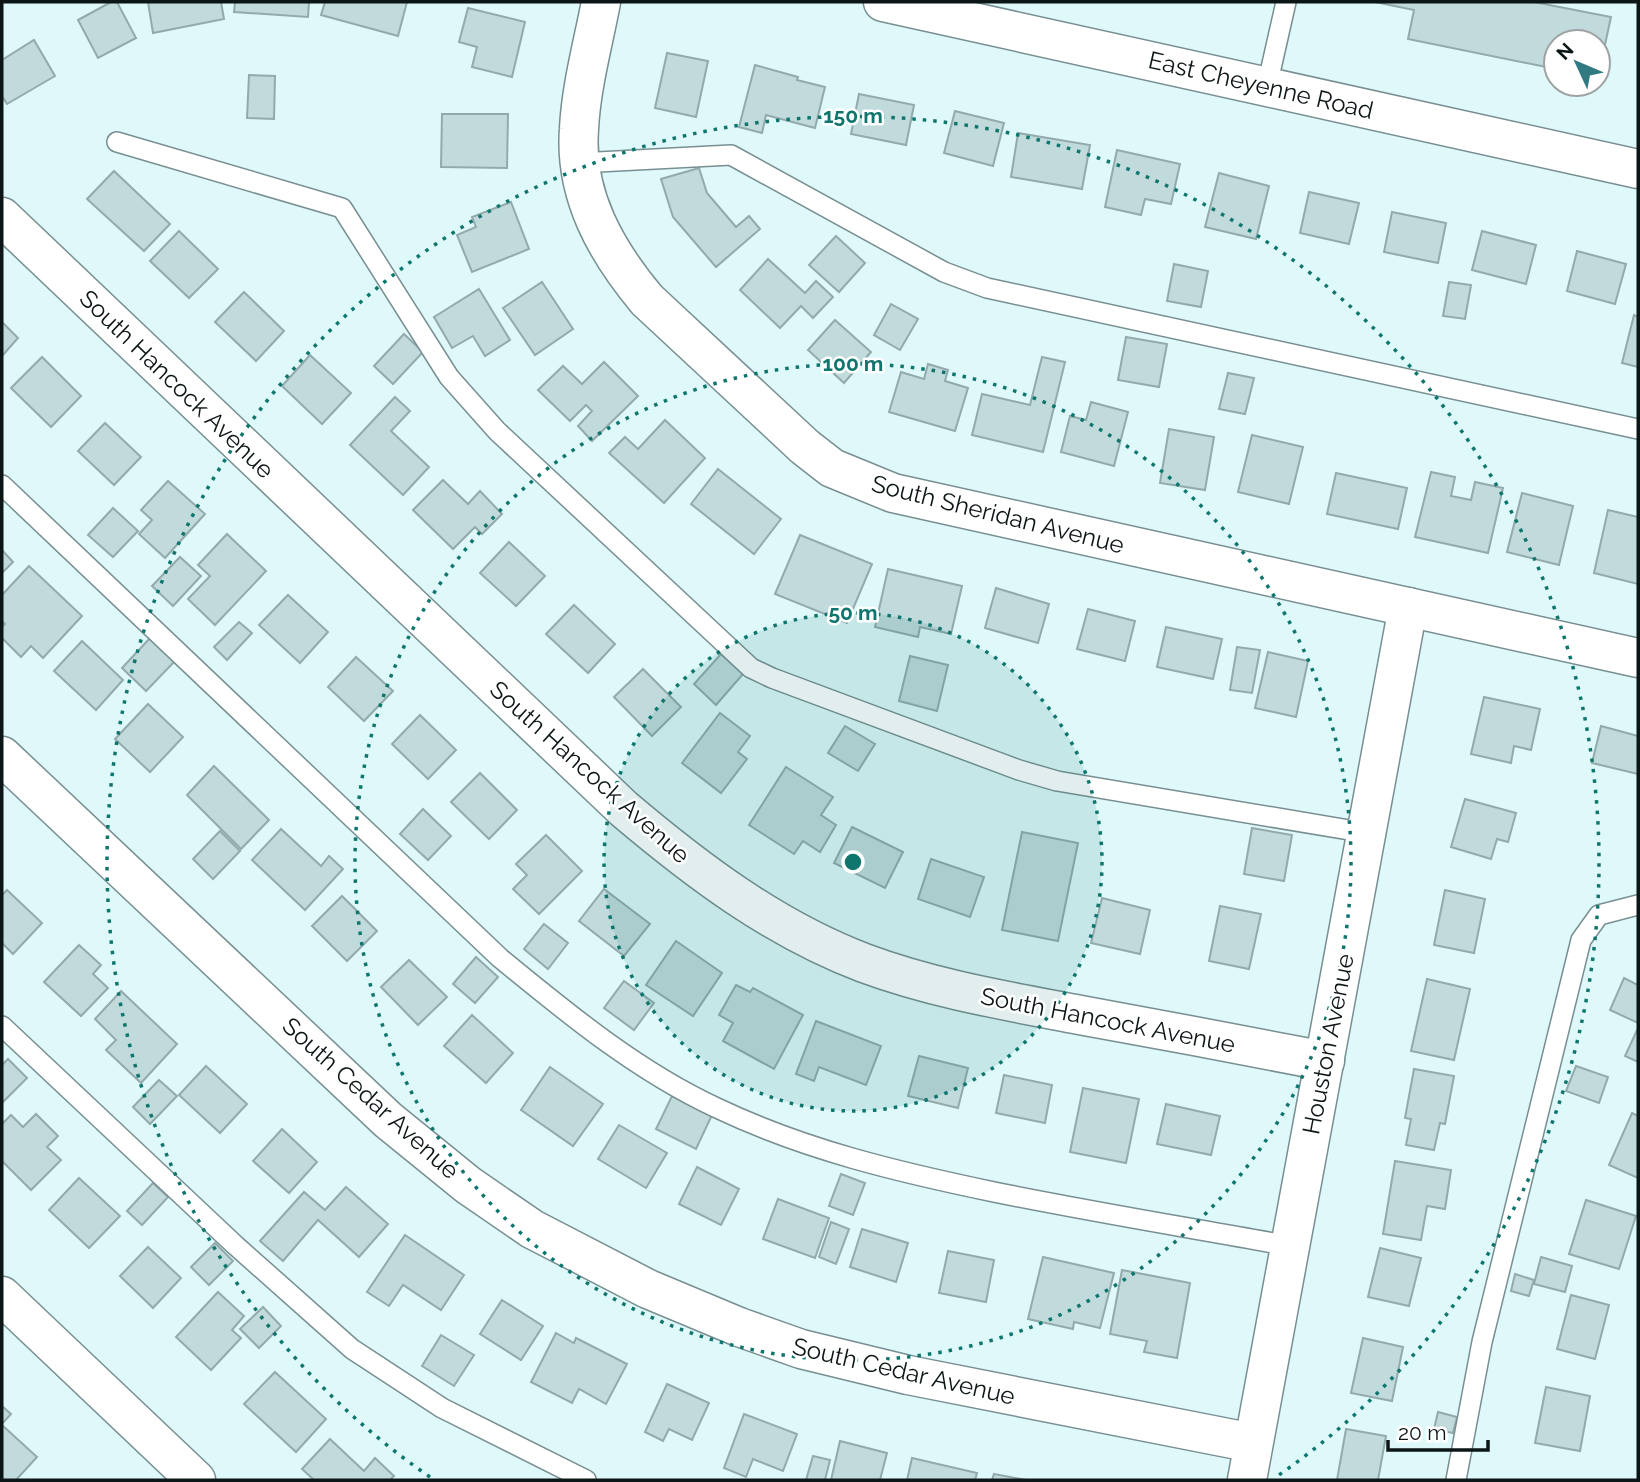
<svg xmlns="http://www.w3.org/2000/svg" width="1640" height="1482" font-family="Raleway,sans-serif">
<rect width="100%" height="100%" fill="#dff8fa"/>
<!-- building -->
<g fill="#c1dadc" stroke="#92aaac" stroke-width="2">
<path d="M111 2H117L136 38 98 58 78 20Z"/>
<path d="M148 2H221L224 19 153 33Z"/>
<path d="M235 2H309L308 17 234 12Z"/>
<path d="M325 2H407L398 36 321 15Z"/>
<path d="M1375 2H1534L1611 17 1598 77V42H1556V69L1408 39 1414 10Z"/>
<path d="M468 8 525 22 512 77 472 67 477 47 459 42Z"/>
<path d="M34 40 55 76 7 104 2 96V60Z"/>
<path d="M667 53 708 61 696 117 655 108Z"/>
<path d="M755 65 798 77 797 80 825 87 815 128 766 115 762 133 739 127Z"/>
<path d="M249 75 275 76 274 119 247 118Z"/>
<path d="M859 94 914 105 906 145 851 134Z"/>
<path d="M955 111 1004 123 993 166 944 153Z"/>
<path d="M442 114H508L507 168 441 167Z"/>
<path d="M1018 133 1090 145 1082 189 1011 177Z"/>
<path d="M1117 150 1180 164 1171 204 1145 199 1141 215 1105 207Z"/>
<path d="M699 168 707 193 736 227 749 216 760 229 716 267 673 217 661 179Z"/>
<path d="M114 171 170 224 144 251 87 199Z"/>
<path d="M1219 173 1269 186 1256 239 1205 227Z"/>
<path d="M1309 192 1359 203 1349 244 1300 233Z"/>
<path d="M511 202 529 249 472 272 457 235 476 227 472 217Z"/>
<path d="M1392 212 1446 223 1438 263 1384 252Z"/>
<path d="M179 231 218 269 189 298 150 261Z"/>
<path d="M1482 231 1536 245 1526 284 1472 270Z"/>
<path d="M836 236 865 263 839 292 809 265Z"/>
<path d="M1577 251 1626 264 1615 304 1567 291Z"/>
<path d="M768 259 805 293 816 281 833 297 813 318 801 306 780 328 740 290Z"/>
<path d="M1174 264 1208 271 1201 307 1167 301Z"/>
<path d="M542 282 573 329 535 355 503 308Z"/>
<path d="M1449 282 1471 285 1465 319 1443 316Z"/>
<path d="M479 289 510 340 485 356 473 336 452 348 434 317Z"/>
<path d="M244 292 284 331 256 361 215 322Z"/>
<path d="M891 304 918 319 900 350 874 335Z"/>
<path d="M1634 315 1638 317V367L1622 363Z"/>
<path d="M835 320 871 352 844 383 808 350Z"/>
<path d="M2 322 18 338 2 356Z"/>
<path d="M404 334 423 352 393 384 374 366Z"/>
<path d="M1126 337 1167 344 1159 387 1118 380Z"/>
<path d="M310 355 351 393 322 424 282 386Z"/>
<path d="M42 357 81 396 51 427 11 388Z"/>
<path d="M1042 357 1065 362 1043 452 972 435 982 394 1030 405Z"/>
<path d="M604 362 638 396 592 441 578 426 592 411 586 405 570 421 538 390 563 366 582 384Z"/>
<path d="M928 364 948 370 945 381 968 388 955 431 889 412 901 372 924 379Z"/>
<path d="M1228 373 1254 378 1245 414 1219 409Z"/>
<path d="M395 397 410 411 391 431 429 467 403 495 350 445Z"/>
<path d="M1091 402 1128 412 1114 466 1061 452 1070 416 1086 420Z"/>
<path d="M665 420 705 458 664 503 609 453 625 437 638 449Z"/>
<path d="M105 423 141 457 114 485 78 451Z"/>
<path d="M1169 429 1214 437 1205 490 1160 483Z"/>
<path d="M1252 435 1303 447 1289 504 1238 492Z"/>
<path d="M718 469 781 519 754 554 691 504Z"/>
<path d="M1431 472 1455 477 1451 496 1471 500 1475 482 1503 488 1488 553 1415 537Z"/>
<path d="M1336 473 1407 488 1398 529 1327 514Z"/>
<path d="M443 480 468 504 480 491 502 514 482 534 475 527 453 549 413 510Z"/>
<path d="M168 481 205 514 165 558 139 534 152 520 141 510Z"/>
<path d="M1522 493 1573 506 1559 565 1507 552Z"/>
<path d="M113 508 138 531 113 557 88 535Z"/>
<path d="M1608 510 1638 517V584L1594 573Z"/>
<path d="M227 534 266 571 215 625 188 599 210 576 198 565Z"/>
<path d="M800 535 872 564 847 623 775 594Z"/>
<path d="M509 542 545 576 516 606 480 573Z"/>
<path d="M2 550 13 562 2 573Z"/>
<path d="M180 557 201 576 173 606 152 586Z"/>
<path d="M29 566 82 616 43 658 31 646 21 657 2 638V627L5 624 2 621V595Z"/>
<path d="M888 569 962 586 951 634 920 627 918 637 875 627Z"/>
<path d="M996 588 1049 604 1038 643 985 628Z"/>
<path d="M288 595 328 632 300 663 259 625Z"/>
<path d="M574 605 615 644 588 673 546 634Z"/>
<path d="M1088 609 1135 621 1125 661 1077 649Z"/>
<path d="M239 622 252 633 227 660 214 647Z"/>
<path d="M1166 627 1222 639 1213 679 1157 667Z"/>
<path d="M151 637 175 661 146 691 122 668Z"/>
<path d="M82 641 123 680 96 710 54 671Z"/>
<path d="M1237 647 1260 650 1252 693 1230 690Z"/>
<path d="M1268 652 1308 661 1296 717 1255 708Z"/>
<path d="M721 654 743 674 716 705 694 684Z"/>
<path d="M910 656 948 665 937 711 899 701Z"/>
<path d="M356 657 393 691 364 721 328 687Z"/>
<path d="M643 669 681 707 652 736 614 697Z"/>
<path d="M1484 697 1540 709 1531 750 1514 746 1511 763 1471 754Z"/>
<path d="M148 704 183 737 150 772 115 739Z"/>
<path d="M720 713 750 736 738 752 747 759 721 793 682 763Z"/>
<path d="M420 715 456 750 428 779 392 744Z"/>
<path d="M845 726 875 744 858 771 828 753Z"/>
<path d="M1601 726 1638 736V774L1592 763Z"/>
<path d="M214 766 269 820 241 849 187 795Z"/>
<path d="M786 767 833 797 821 815 836 825 820 852 803 841 794 854 749 825Z"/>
<path d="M480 773 517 810 489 839 451 802Z"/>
<path d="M1465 799 1516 813 1508 842 1497 839 1491 859 1451 847Z"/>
<path d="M423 809 451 836 428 860 400 834Z"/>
<path d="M852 827 903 852 885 888 834 863Z"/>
<path d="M1252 828 1292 835 1284 881 1244 874Z"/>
<path d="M281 829 321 866 329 856 343 869 305 910 252 860Z"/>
<path d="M220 831 240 851 213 879 193 859Z"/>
<path d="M1022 832 1078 843 1058 941 1002 930Z"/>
<path d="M546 835 582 871 539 914 513 889 527 875 516 864Z"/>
<path d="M931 859 984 877 970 917 918 899Z"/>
<path d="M604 889 650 924 624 956 579 921Z"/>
<path d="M7 890 42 923 13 954 2 943V895Z"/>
<path d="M1445 890 1485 899 1474 953 1434 945Z"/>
<path d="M342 896 377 931 347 961 312 926Z"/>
<path d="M1102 898 1150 910 1140 954 1091 943Z"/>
<path d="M1220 906 1261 914 1249 969 1209 961Z"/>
<path d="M544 924 568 943 548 969 524 949Z"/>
<path d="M676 941 722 973 693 1016 646 985Z"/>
<path d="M79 945 101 965 93 974 108 988 81 1016 44 982Z"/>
<path d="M476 957 498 977 475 1003 453 984Z"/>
<path d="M409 960 447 997 418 1025 381 987Z"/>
<path d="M1624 978 1638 985V1023L1610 1010Z"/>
<path d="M1427 979 1470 989 1454 1060 1411 1051Z"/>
<path d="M624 981 654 1003 634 1030 604 1008Z"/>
<path d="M736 985 750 992 753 988 803 1015 774 1069 723 1041 733 1023 719 1015Z"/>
<path d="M121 991 177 1044 141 1083 106 1050 116 1040 95 1019Z"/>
<path d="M472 1015 513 1053 486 1083 444 1046Z"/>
<path d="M816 1021 881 1046 866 1085 819 1067 814 1081 796 1074Z"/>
<path d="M1638 1028V1062L1625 1056Z"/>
<path d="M919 1056 968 1068 958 1108 908 1096Z"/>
<path d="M8 1059 27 1078 2 1103V1065Z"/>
<path d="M206 1066 247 1104 220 1133 179 1095Z"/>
<path d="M1576 1066 1608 1077 1599 1103 1566 1091Z"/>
<path d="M550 1067 603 1104 573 1146 521 1110Z"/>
<path d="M1414 1069 1454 1076 1445 1124 1440 1123 1434 1150 1406 1145 1411 1119 1405 1118Z"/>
<path d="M1004 1075 1052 1085 1045 1123 996 1113Z"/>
<path d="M159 1080 177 1096 150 1124 133 1107Z"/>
<path d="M1083 1088 1139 1099 1126 1163 1070 1152Z"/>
<path d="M672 1096 712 1115 696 1149 656 1129Z"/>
<path d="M1166 1104 1220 1116 1211 1155 1157 1144Z"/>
<path d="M1632 1113 1638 1116V1178L1609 1165Z"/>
<path d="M36 1114 58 1136 47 1147 61 1160 31 1190 2 1161V1124L11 1115 23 1127Z"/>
<path d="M619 1125 667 1153 646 1188 598 1159Z"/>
<path d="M282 1129 317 1162 289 1193 253 1161Z"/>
<path d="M1395 1161 1451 1170 1445 1209 1427 1206 1421 1240 1383 1234Z"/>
<path d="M697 1167 739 1189 721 1225 679 1204Z"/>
<path d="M841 1174 865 1183 853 1215 829 1206Z"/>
<path d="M79 1178 120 1216 89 1248 49 1210Z"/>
<path d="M153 1183 168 1197 142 1225 127 1211Z"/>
<path d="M346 1187 388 1224 359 1257 318 1220 283 1261 260 1241 304 1192 325 1210Z"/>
<path d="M778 1199 829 1218 815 1258 763 1239Z"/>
<path d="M1586 1200 1636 1216 1619 1269 1569 1254Z"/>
<path d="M831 1222 849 1229 836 1264 819 1257Z"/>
<path d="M862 1229 908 1243 896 1282 850 1267Z"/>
<path d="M405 1235 464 1275 441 1310 403 1285 389 1306 367 1292Z"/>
<path d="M215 1243 233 1261 209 1285 191 1267Z"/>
<path d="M148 1247 181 1278 153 1308 120 1276Z"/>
<path d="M1380 1248 1421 1258 1409 1306 1368 1297Z"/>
<path d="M948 1251 994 1260 986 1302 939 1293Z"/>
<path d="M1043 1257 1114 1273 1100 1328 1074 1322 1073 1329 1028 1319Z"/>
<path d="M1541 1257 1572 1266 1565 1292 1534 1284Z"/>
<path d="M1122 1270 1190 1283 1177 1358 1144 1352 1147 1341 1110 1334Z"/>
<path d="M1515 1274 1534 1280 1529 1296 1511 1291Z"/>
<path d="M218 1292 244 1316 232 1330 241 1338 211 1370 176 1337Z"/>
<path d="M1571 1295 1609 1305 1595 1359 1557 1349Z"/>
<path d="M502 1300 543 1326 521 1360 480 1334Z"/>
<path d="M263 1307 281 1326 259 1348 240 1329Z"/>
<path d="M556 1333 574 1343 576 1338 627 1364 606 1404 579 1389 572 1403 531 1382Z"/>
<path d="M441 1335 474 1355 454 1386 422 1366Z"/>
<path d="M1363 1338 1403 1347 1392 1401 1351 1393Z"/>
<path d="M275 1372 326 1419 296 1452 244 1404Z"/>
<path d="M667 1384 709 1403 692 1440 669 1429 663 1441 645 1432Z"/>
<path d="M1546 1387 1590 1396 1580 1451 1535 1443Z"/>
<path d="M2 1406 11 1414 2 1424Z"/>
<path d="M1438 1412 1457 1417 1453 1433 1434 1429Z"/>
<path d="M744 1414 797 1434 783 1471 753 1459 746 1477 724 1468Z"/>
<path d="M2 1425 37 1457 16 1480H2Z"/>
<path d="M1346 1429 1386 1436 1378 1480H1337Z"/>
<path d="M330 1439 364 1471 375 1458 394 1476 390 1480H314L302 1469Z"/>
<path d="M840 1441 887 1453 880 1480H831Z"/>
<path d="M813 1456 830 1460 825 1480H806Z"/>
<path d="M912 1458 977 1473 975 1480H907Z"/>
<path d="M994 1474 1026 1480H992Z"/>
</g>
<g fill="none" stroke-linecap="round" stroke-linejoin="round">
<!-- lane casing -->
<g stroke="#788f92" stroke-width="22">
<g id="lane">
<path d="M1267 86 1286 2"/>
<path d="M117 142 342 208 449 377 497 431 751 668 772 678 1019 770 1057 781 1367 833"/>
<path d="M579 163 731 155 944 272 987 288 1638 429"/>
<path d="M2 485 500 958C567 1013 637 1071 717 1108 805 1150 898 1172 994 1192 1092 1212 1191 1228 1290 1246"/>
<path d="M2 1026 235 1245 352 1349 442 1408 586 1480"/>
<path d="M1456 1480 1482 1342 1581 940 1599 915 1638 905"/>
</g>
</g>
<!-- street casing -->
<g stroke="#788f92" stroke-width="41">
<g id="street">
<path d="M601 2C593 44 581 87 579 129 574 195 606 251 647 300L805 447 832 468 893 493 1638 658"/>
<path d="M2 217 624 809C696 870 774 929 864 963 934 989 1007 1001 1080 1015 1162 1030 1243 1045 1325 1061"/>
<path d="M2 756 388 1120 468 1185 532 1229 648 1289 739 1327 801 1349 908 1375 1253 1443"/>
<path d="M2 1296 196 1480"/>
<path d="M1247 1480 1408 607"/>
</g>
</g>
<!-- secondary casing -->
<g stroke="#788f92" stroke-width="41">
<path id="secondary" d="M883 2 1638 169"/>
</g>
<!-- lane -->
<use href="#lane" stroke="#fff" stroke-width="19"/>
<!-- street -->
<use href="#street" stroke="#fff" stroke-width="38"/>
<!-- secondary -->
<use href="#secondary" stroke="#fff" stroke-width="38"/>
</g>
<!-- distance rings -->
<circle cx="853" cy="862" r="249" fill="#0f766e" fill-opacity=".12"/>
<g fill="none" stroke="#0f766e" stroke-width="3.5" stroke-dasharray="3.5 7">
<circle cx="853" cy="862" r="249"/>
<circle cx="853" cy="862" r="498"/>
<path d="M430 1477A746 746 0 1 1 1276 1477"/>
</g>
<g text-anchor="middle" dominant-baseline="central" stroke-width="5" stroke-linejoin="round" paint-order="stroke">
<!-- street labels -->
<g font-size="24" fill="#0d1617" stroke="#fff">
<text transform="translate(1261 85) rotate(13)">East Cheyenne Road</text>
<text transform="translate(177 384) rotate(44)">South Hancock Avenue</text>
<text transform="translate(998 514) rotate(14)">South Sheridan Avenue</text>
<text transform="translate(590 772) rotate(42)">South Hancock Avenue</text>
<text transform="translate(1108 1020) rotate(11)">South Hancock Avenue</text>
<text transform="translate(1328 1044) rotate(-79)">Houston Avenue</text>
<text transform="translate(371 1098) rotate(42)">South Cedar Avenue</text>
<text transform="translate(904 1371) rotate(13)">South Cedar Avenue</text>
</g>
</g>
<circle cx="853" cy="862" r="10" fill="#0f766e" stroke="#fff" stroke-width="3.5"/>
<g font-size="21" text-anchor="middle" font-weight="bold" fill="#0f766e" stroke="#fff" stroke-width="5" stroke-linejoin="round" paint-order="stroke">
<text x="853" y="123">150 m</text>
<text x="853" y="371">100 m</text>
<text x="853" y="620">50 m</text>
</g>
<!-- border -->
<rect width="1640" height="1482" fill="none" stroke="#0d1617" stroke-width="7"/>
<!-- north arrow -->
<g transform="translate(1577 63) rotate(314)"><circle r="33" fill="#ffffff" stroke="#9ea2a2" stroke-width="2"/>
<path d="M0-5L12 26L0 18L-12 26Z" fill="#327a81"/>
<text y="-10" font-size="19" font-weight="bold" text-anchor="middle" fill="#0d1617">N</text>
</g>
<!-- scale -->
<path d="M1388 1440v10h100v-10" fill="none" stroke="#0d1617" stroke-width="3.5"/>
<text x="1398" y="1440" font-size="21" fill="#0d1617" stroke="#ffffff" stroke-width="5" paint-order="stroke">20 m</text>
</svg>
